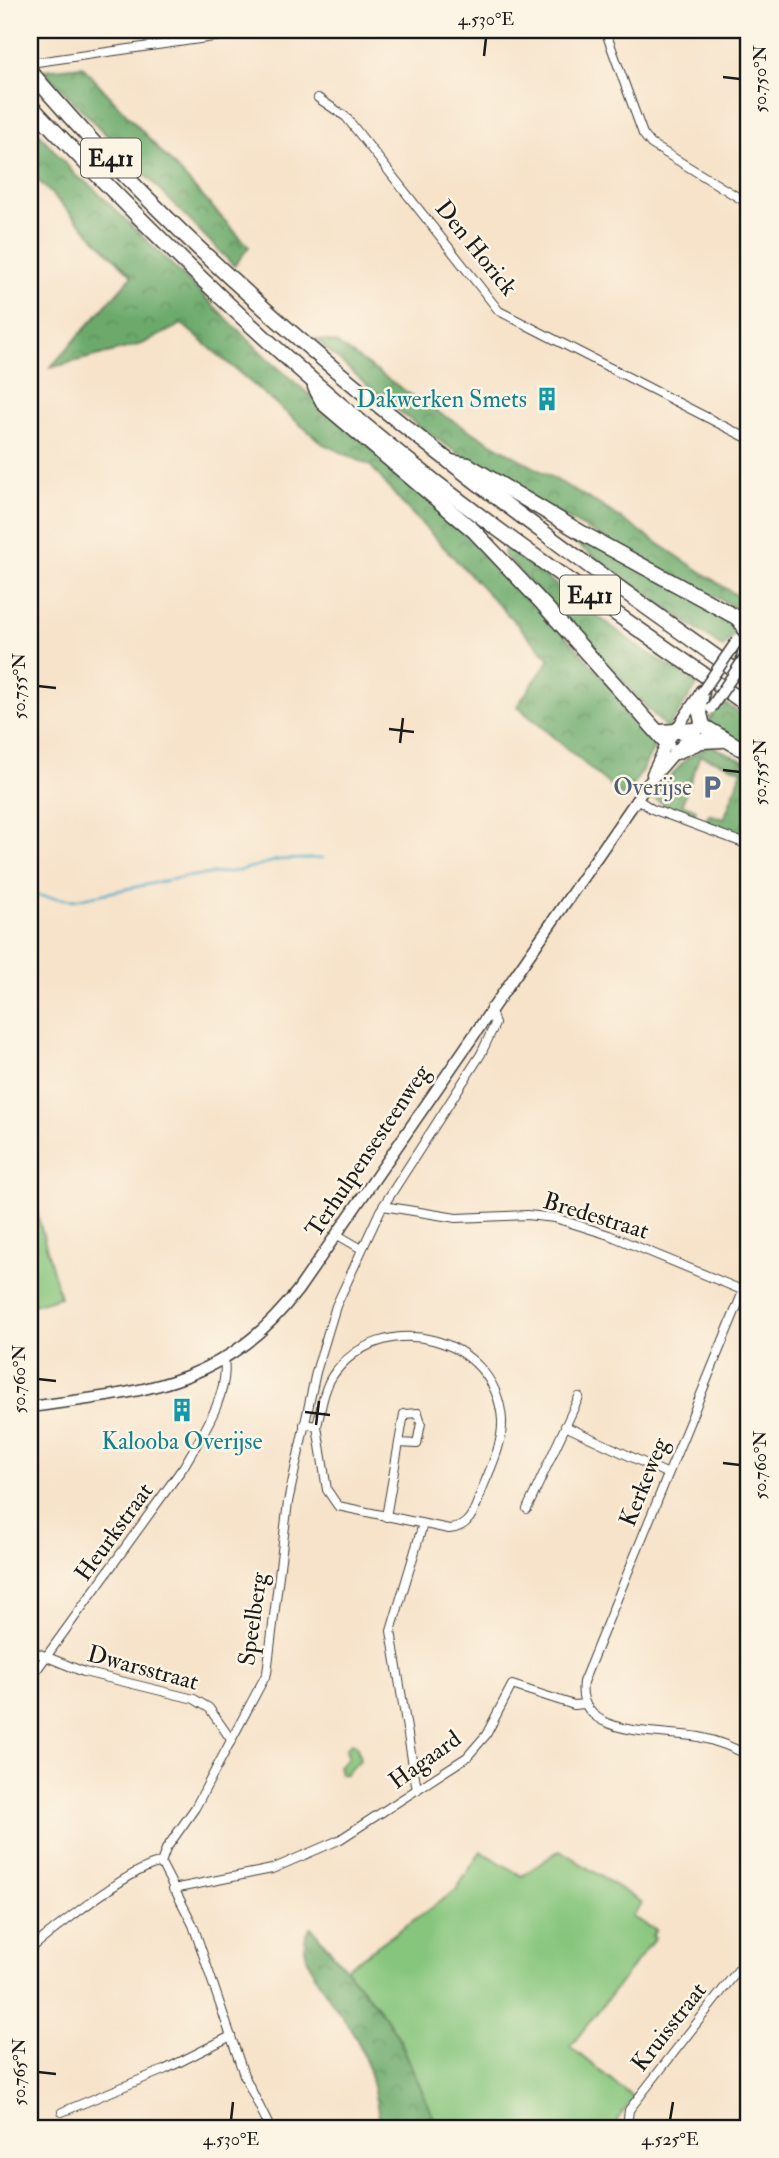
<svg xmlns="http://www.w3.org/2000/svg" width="779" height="2158" font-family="'IM FELL Double Pica',serif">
<defs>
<pattern id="forest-crowns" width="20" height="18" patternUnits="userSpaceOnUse" patternTransform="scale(1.75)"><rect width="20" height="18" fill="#6caa6c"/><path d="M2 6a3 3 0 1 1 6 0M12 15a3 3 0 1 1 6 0" fill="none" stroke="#588a58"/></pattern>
<pattern id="park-crowns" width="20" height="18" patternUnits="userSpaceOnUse" patternTransform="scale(1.75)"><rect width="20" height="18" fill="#85c57c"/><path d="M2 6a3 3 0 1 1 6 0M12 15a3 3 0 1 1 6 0" fill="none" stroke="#72a96b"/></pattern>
</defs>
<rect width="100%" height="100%" fill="#fcf5e5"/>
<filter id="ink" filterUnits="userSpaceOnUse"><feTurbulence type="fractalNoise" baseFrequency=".0143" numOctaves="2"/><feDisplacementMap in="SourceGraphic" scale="14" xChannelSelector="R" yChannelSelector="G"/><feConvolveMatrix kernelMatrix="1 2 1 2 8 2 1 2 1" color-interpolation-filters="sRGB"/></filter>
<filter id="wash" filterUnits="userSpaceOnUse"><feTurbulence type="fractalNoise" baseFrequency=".00686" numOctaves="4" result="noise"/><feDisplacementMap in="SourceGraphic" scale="28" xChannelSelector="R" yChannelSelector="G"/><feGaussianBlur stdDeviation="1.57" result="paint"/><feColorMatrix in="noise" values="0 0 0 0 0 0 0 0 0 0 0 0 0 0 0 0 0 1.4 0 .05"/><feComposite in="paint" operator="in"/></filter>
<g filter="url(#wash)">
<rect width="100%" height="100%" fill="#f7e3ca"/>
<!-- grass -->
<g fill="#85c57c" stroke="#50704c" stroke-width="2">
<path d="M30 1188 60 1297 30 1306Z"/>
<path d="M560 1850 642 1903 632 1917 656 1930 652 1936 655 1938 570 2047 634 2098 617 2120V2128H438L399 2038 384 2015 345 1969 456 1890 481 1851 522 1876Z"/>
</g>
<!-- forest -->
<g fill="url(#forest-crowns)" stroke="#446344" stroke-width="2">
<path d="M82 66 249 247 234 266 43 70Z"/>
<path d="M30 123 77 177 88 183 268 359 458 523 504 568 653 733 657 743 626 799 517 706 550 659 399 500 371 466 323 444 182 324 142 344 50 368 132 276 30 172Z"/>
<path d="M315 339 336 343 427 406 602 506 748 603 745 608 733 606C625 549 513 495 413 422 379 397 347 367 315 339Z"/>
<path d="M526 505 736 623 738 628 723 648 523 506Z"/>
<path d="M507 548 639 647 698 684 667 729 503 554Z"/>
<path d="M722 701 749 720V750L706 725Z"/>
<path d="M705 743 749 763V843L704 825 709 814 724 819 742 770 700 755 682 804 696 810 692 819 652 798 686 759 705 748Z"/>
<path d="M311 1927 384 2015 399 2038 438 2128H381C376 2098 370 2067 357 2040 344 2011 286 1956 311 1927Z"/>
</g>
<!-- park -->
<path fill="url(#park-crowns)" stroke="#50704c" stroke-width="2" d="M352 1743 357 1746 360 1760 346 1774H341L338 1766 348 1758 346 1748Z"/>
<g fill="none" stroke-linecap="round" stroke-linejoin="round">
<!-- stream -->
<path stroke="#4caecb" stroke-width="2.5" d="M30 895 74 900 183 877 238 871 278 860 323 858"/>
</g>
</g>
<g filter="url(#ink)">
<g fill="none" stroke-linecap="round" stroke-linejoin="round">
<!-- minor casing -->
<g stroke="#3d3a36" stroke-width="10">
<g id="minor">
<path d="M605 30 643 134 651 144 749 204"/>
<path d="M30 63 263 30"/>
<path d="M318 98 346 117 499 311 749 439"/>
<path d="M637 799 652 809 749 845"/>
<path d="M383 1206 456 1218 527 1215 555 1218 609 1235 749 1293"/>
<path d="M336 1234 360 1248"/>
<path d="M749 1277 583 1682C575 1739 662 1730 699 1737 717 1741 733 1747 749 1756"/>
<path d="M304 1424 317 1426 327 1490 338 1506 449 1529C472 1528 476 1505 483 1487 492 1465 503 1443 502 1420 496 1335 381 1307 333 1375 323 1390 321 1410 317 1426"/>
<path d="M565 1426 668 1474"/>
<path d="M527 1509 579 1397"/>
<path d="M386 1517 404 1414 418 1413 421 1423 417 1444 399 1443"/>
<path d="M30 1650 84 1672 194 1699 209 1708 232 1741"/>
<path d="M30 1679 184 1466C201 1436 230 1395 224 1359"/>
<path d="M417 1790 391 1631 423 1524"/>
<path d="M173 1889 272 1869 339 1840 467 1757 486 1735 512 1685 574 1705 584 1704"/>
<path d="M30 1949C54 1930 133 1865 161 1863"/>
<path d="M62 2112 166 2069 231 2036"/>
<path d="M627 2126 629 2110 749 1956"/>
<path d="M270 2128 244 2075 193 1925 161 1863 166 1849 195 1808 267 1673 288 1502 316 1372 336 1306 380 1211 481 1054 495 1024 490 1008"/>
</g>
</g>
<!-- secondary casing -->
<g stroke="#3d3a36" stroke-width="13">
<g id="secondary">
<path d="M652 774 667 743 699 695"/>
<path d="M30 1407C143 1391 223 1388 298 1290L646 786 697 727"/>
</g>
</g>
<!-- motorway casing -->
<g stroke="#3d3a36" stroke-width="17">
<g id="motorway">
<path d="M30 71C235 313 492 499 749 680"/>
<path d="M30 105C157 239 288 368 434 481 536 560 643 632 749 706"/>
<path d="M315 387 324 404 474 531 543 604 667 743"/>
<path d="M450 462 468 465 582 533 736 617C751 630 747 642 744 659"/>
<path d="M702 692 699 709 703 726 749 753"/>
<path d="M659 732 695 730"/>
<path d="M676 752 701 741 722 740"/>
</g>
</g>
<!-- minor -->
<use href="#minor" stroke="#fff" stroke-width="8"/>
<!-- secondary -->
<use href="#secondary" stroke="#fff" stroke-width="10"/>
<!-- motorway -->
<use href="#motorway" stroke="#fff" stroke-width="14"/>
<!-- secondary-bridge casing -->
<g stroke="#3d3a36" stroke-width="13" stroke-linecap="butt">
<g id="secondary-bridge">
<path d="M702 692 737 641"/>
<path d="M711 708 744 659"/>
</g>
</g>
<!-- secondary-bridge -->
<use href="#secondary-bridge" stroke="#fff" stroke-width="10"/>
</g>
</g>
<!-- ticks -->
<path fill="none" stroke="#1c1c1c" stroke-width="2.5" d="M484 56 486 38M723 77 740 79M38 686 56 688M389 729 414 732M400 743 403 718M723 770 740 772M38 1379 56 1381M305 1412 330 1415M316 1425 319 1401M723 1463 740 1465M38 2072 56 2074M231 2120 233 2102M670 2120 673 2102"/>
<!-- icons -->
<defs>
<g id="building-bare" transform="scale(1.89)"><path d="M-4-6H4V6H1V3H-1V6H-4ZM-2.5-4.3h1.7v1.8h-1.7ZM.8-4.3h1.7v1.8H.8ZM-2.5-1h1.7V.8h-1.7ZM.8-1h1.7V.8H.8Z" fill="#0f9aa8" stroke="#fcf5e5" stroke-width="2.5" paint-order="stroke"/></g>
<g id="parking-bare" transform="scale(1.89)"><path d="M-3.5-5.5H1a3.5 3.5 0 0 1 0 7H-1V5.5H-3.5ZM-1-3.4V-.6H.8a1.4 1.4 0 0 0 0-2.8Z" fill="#5c6f8a" stroke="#fcf5e5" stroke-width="2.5" paint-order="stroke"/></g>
</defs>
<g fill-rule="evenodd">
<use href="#building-bare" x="547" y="399"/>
<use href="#parking-bare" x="712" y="787"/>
<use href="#building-bare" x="182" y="1410"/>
</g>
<g text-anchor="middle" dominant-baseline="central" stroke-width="5" stroke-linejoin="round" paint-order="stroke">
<!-- shield labels -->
<g fill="#fcf5e5" stroke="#5f5d58" stroke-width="2">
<rect x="81" y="138.5" width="60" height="39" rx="5"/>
<rect x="560" y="575.5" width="60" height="39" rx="5"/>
</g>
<g font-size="23" font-weight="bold" fill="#1c1c1c">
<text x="111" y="158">E411</text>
<text x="590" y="595">E411</text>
</g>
<!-- street labels -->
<g font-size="24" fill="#1c1c1c" stroke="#fcf5e5">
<text transform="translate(476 248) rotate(51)">Den Horick</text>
<text transform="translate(368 1151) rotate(-56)">Terhulpensesteenweg</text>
<text transform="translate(596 1216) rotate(17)">Bredestraat</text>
<text transform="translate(644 1482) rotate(-68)">Kerkeweg</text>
<text transform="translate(114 1532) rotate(-54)">Heurkstraat</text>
<text transform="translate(253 1619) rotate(-82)">Speelberg</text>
<text transform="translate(143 1668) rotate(15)">Dwarsstraat</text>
<text transform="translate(425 1760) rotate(-36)">Hagaard</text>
<text transform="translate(669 2027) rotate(-52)">Kruisstraat</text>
</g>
<!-- culture labels -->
<g font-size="24" fill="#0d838f" stroke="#fcf5e5" text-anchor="end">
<text x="527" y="399">Dakwerken Smets</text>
<text x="182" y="1441" text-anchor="middle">Kalooba Overijse</text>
</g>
<!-- service labels -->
<g font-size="24" fill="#4e5e75" stroke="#fcf5e5" text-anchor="end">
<text x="692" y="787">Overijse</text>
</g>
</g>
<!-- margin -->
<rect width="779" height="2158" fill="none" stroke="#fcf5e5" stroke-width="77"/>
<rect x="38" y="38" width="702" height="2082" fill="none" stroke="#1c1c1c" stroke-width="2.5"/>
<g font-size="18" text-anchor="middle" fill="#1c1c1c">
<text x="486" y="25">4.530°E</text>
<text transform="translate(760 79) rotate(-90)" y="6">50.750°N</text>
<text transform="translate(19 686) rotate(-90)" y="6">50.755°N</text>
<text transform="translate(760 772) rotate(-90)" y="6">50.755°N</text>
<text transform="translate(19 1379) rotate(-90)" y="6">50.760°N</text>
<text transform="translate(760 1465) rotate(-90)" y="6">50.760°N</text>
<text transform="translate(19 2072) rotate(-90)" y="6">50.765°N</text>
<text x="231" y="2145">4.530°E</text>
<text x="670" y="2145">4.525°E</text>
</g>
</svg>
